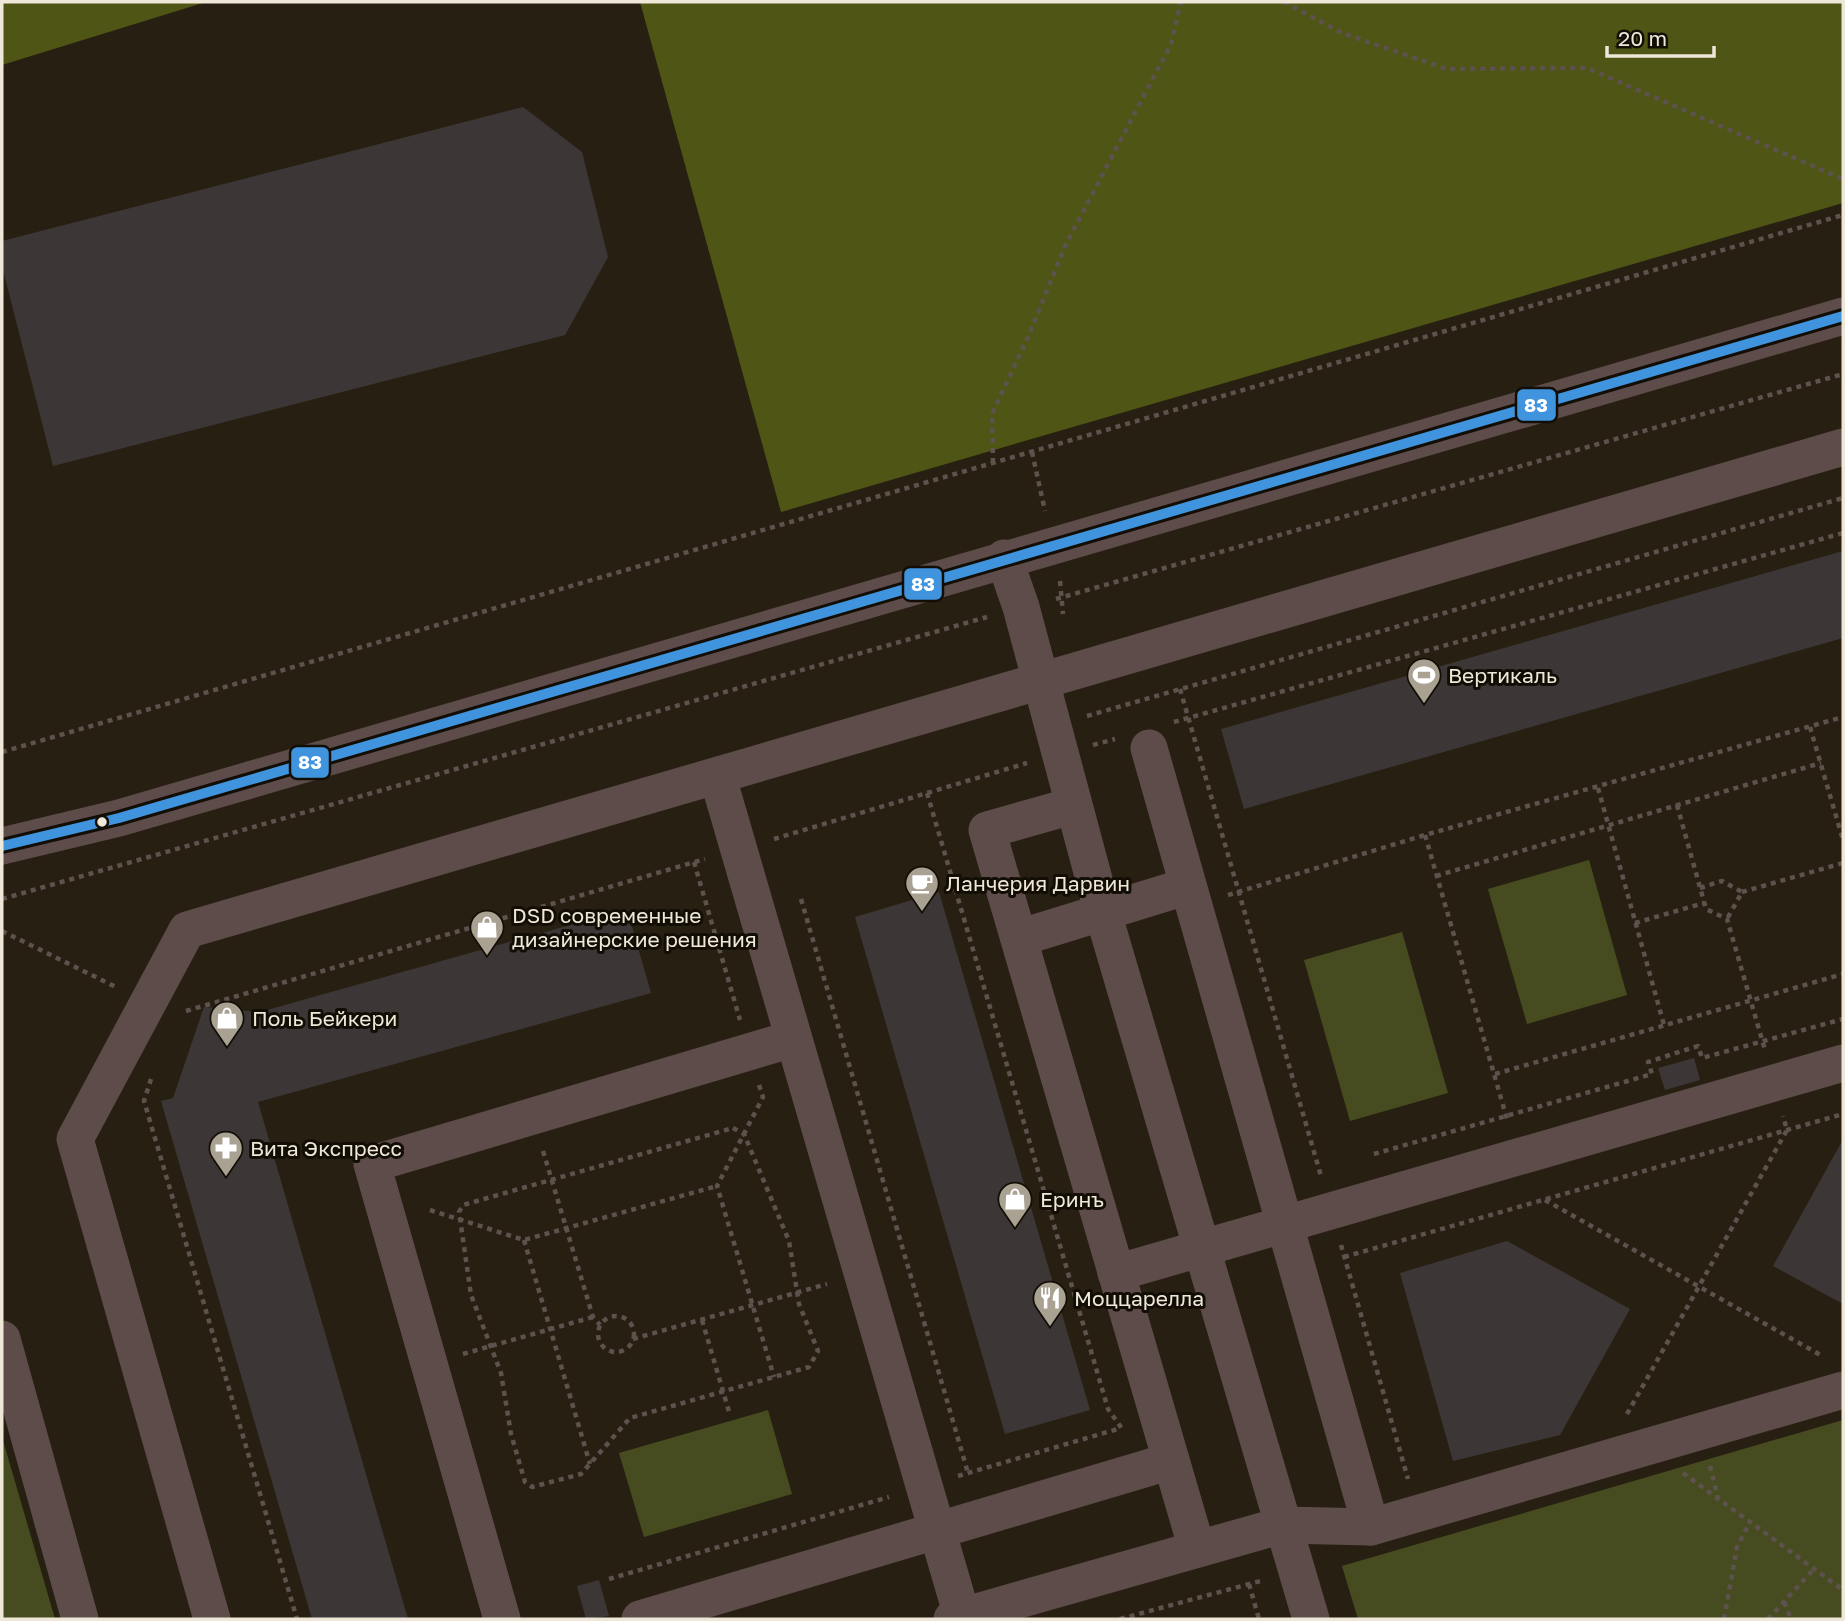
<svg xmlns="http://www.w3.org/2000/svg" width="1845" height="1621" font-family="'Golos Text',sans-serif">
<rect width="100%" height="100%" fill="#272012"/>
<!-- green -->
<g fill="#474c20">
<path d="M1589 860 1627 995 1527 1024 1488 889Z"/>
<path d="M1402 932 1448 1093 1350 1121 1304 960Z"/>
<path d="M768 1410 792 1494 644 1537 619 1453Z"/>
<path d="M1843 1420V1619H1358L1342 1566Z"/>
<path d="M2 1437 55 1619H2Z"/>
</g>
<!-- forest -->
<g fill="#4e5515">
<path d="M2 2H206L2 65Z"/>
<path d="M640 2H1843V203L781 512Z"/>
</g>
<!-- building -->
<g fill="#3c3736">
<path d="M523 107 582 152 608 257 565 335 53 466 2 266V241Z"/>
<path d="M1843 551V638L1244 809 1221 729Z"/>
<path d="M939 892 1090 1410 1005 1434 855 917Z"/>
<path d="M627 909 651 993 258 1102 408 1619H312L161 1101 173 1098 204 1007 260 1012Z"/>
<path d="M1694 1058 1700 1080 1665 1090 1658 1068Z"/>
<path d="M1841 1143H1843V1304L1773 1266Z"/>
<path d="M1507 1241 1630 1309 1560 1435 1453 1461 1400 1273Z"/>
<path d="M599 1580 609 1616 586 1619 577 1586Z"/>
</g>
<g fill="none" stroke-linecap="round" stroke-linejoin="round">
<!-- path -->
<g stroke="#5e524e" stroke-width="4.5" stroke-dasharray="5 5" stroke-linecap="butt">
<path d="M1284 2 1342 33 1447 69 1587 68 1843 179"/>
<path d="M1032 452 1045 511"/>
<path d="M993 463 992 414 1029 335 1065 246 1171 44 1181 2"/>
<path d="M1060 581 1063 614"/>
<path d="M1056 599 1843 374"/>
<path d="M1180 689 1321 1176"/>
<path d="M1087 716 1843 498"/>
<path d="M1174 722 1843 533"/>
<path d="M1810 727 1843 840"/>
<path d="M1093 745 1115 739"/>
<path d="M2 752 1843 215"/>
<path d="M1598 788 1664 1025"/>
<path d="M927 793 1108 1409 1123 1430"/>
<path d="M1677 805 1706 909 1727 919 1765 1050"/>
<path d="M1425 835 1507 1119"/>
<path d="M774 839 1027 763"/>
<path d="M694 862 740 1020"/>
<path d="M1436 876 1821 763"/>
<path d="M1700 888 1722 881 1742 892 1727 919"/>
<path d="M1742 892 1843 863"/>
<path d="M1228 895 1425 835 1843 717"/>
<path d="M2 899 987 617"/>
<path d="M801 899 968 1473"/>
<path d="M1635 923 1704 903"/>
<path d="M2 931 118 988"/>
<path d="M186 1011 705 859"/>
<path d="M1495 1074 1843 974"/>
<path d="M151 1079 144 1101 297 1619"/>
<path d="M759 1085 763 1097 717 1186 774 1377"/>
<path d="M733 1128 744 1134 789 1241 799 1304 818 1351 809 1367 630 1418 581 1474 532 1487 525 1482 511 1434 501 1373 471 1295 459 1212 463 1205Z"/>
<path d="M543 1151 593 1317 600 1325"/>
<path d="M1374 1154 1652 1074 1648 1062 1698 1046 1702 1058 1843 1019"/>
<path d="M1545 1200 1824 1357"/>
<path d="M430 1210 524 1240 717 1186"/>
<path d="M524 1240 590 1464"/>
<path d="M1341 1245 1408 1479"/>
<path d="M1344 1257 1843 1114"/>
<circle cx="616" cy="1334" r="18"/>
<path d="M702 1320 730 1415"/>
<path d="M633 1339 827 1284"/>
<path d="M463 1354 593 1317"/>
<path d="M1627 1414 1787 1130 1783 1116"/>
<path d="M1710 1466 1718 1498"/>
<path d="M1683 1473 1843 1590"/>
<path d="M958 1476 1121 1428"/>
<path d="M609 1579 889 1497"/>
<path d="M1249 1584 1259 1619"/>
<path d="M1784 1602 1791 1619"/>
<path d="M1120 1619 1264 1580"/>
<path d="M1724 1619 1737 1547 1750 1522"/>
<path d="M1768 1619 1814 1569"/>
</g>
<!-- minor -->
<g stroke="#5e4c4a" stroke-width="37">
<path d="M1004 558 1021 607 1103 913 1311 1619"/>
<path d="M1149 748 1371 1527"/>
<path d="M718 778 962 1616"/>
<path d="M1072 806 987 830 1197 1549"/>
<path d="M2 846 119 818 1843 316"/>
<path d="M1019 938 1188 886"/>
<path d="M1116 1273 1843 1063"/>
<path d="M2 1339 80 1619"/>
<path d="M212 1619 75 1139 187 930 1843 447"/>
<path d="M502 1619 372 1164 792 1039"/>
<path d="M640 1619 1171 1461"/>
<path d="M952 1619 1283 1525 1371 1527 1843 1390"/>
</g>
<!-- bus-1 casing -->
<g stroke="#130e05" stroke-width="16">
<path id="bus-1" d="M2 846 119 818 1843 316"/>
</g>
<!-- bus-1 -->
<use href="#bus-1" stroke="#4094de" stroke-width="10"/>
</g>
<!-- icons -->
<defs>
<g id="stadium-pin" transform="scale(1.75)"><path d="M0 17L-7.5 6A9.5 9.5 0 1 1 7.5 6Z" fill="#a9a293" stroke="#130e05"/><path d="M0-5a6.5 5 0 1 0 0 10a6.5 5 0 1 0 0-10ZM-3.5-1.8h7v3.6h-7Z" fill="#fff"/></g>
<g id="cafe-pin" transform="scale(1.75)"><path d="M0 17L-7.5 6A9.5 9.5 0 1 1 7.5 6Z" fill="#a9a293" stroke="#130e05"/><path d="M-5.5-4.5H6V0H3Q3 3.5 0 3.5H-2.5Q-5.5 3.5-5.5 0ZM3-3.2v2h1.7v-2ZM-6 4.5H4V6H-6Z" fill="#fff"/></g>
<g id="shop-pin" transform="scale(1.75)"><path d="M0 17L-7.5 6A9.5 9.5 0 1 1 7.5 6Z" fill="#a9a293" stroke="#130e05"/><path d="M-5-2.5h2.3a2.7 3.5 0 0 1 5.4 0H5L5.5 6h-11ZM-1.5-2.5h3a1.5 2.3 0 0 0-3 0Z" fill="#fff"/></g>
<g id="pharmacy-pin" transform="scale(1.75)"><path d="M0 17L-7.5 6A9.5 9.5 0 1 1 7.5 6Z" fill="#a9a293" stroke="#130e05"/><path d="M-2-6h4v4h4v4h-4v4h-4v-4h-4v-4h4Z" fill="#fff"/></g>
<g id="restaurant-pin" transform="scale(1.75)"><path d="M0 17L-7.5 6A9.5 9.5 0 1 1 7.5 6Z" fill="#a9a293" stroke="#130e05"/><path d="M-5-6h1v4h1v-4h1v4h1v-4h1v5L-1.5 .5V6h-2V.5L-5-1ZM5-6V6H3V1.5H1.5Q1.5-4 5-6Z" fill="#fff"/></g>
</defs>
<g fill-rule="evenodd">
<use href="#stadium-pin" x="1424" y="675"/>
<use href="#cafe-pin" x="922" y="883"/>
<use href="#shop-pin" x="487" y="927"/>
<use href="#shop-pin" x="227" y="1018"/>
<use href="#pharmacy-pin" x="226" y="1148"/>
<use href="#shop-pin" x="1015" y="1199"/>
<use href="#restaurant-pin" x="1050" y="1298"/>
</g>
<!-- markers -->
<circle fill="#efe8d9" stroke="#130e05" stroke-width="2.5" cx="102" cy="822" r="6"/>
<g text-anchor="middle" dominant-baseline="central" stroke-width="6" stroke-linejoin="round" paint-order="stroke">
<!-- poi labels -->
<g font-size="21" fill="#efe8d9" stroke="#130e05" text-anchor="start">
<text x="1448" y="675">Вертикаль</text>
<text x="946" y="883">Ланчерия Дарвин</text>
<text x="512" y="915">DSD современные<tspan x="512" dy="24">дизайнерские решения</tspan></text>
<text x="252" y="1018">Поль Бейкери</text>
<text x="250" y="1148">Вита Экспресс</text>
<text x="1040" y="1199">Еринъ</text>
<text x="1074" y="1298">Моццарелла</text>
</g>
</g>
<g stroke="#130e05" stroke-width="2.5">
<rect x="1516" y="388" width="41" height="34" rx="7" fill="#4094de"/>
<rect x="903" y="567" width="40" height="34" rx="7" fill="#4094de"/>
<rect x="290" y="746" width="40" height="33" rx="7" fill="#4094de"/>
</g>
<g font-size="19" text-anchor="middle" font-weight="bold" fill="#fff">
<text x="1536" y="412">83</text>
<text x="923" y="591">83</text>
<text x="310" y="769">83</text>
</g>
<!-- border -->
<rect width="1845" height="1621" fill="none" stroke="#efe8d9" stroke-width="7"/>
<!-- scale -->
<path d="M1607 46v10h107v-10" fill="none" stroke="#efe8d9" stroke-width="3.5"/>
<text x="1618" y="46" font-size="21" fill="#efe8d9" stroke="#130e05" stroke-width="5" paint-order="stroke">20 m</text>
</svg>
